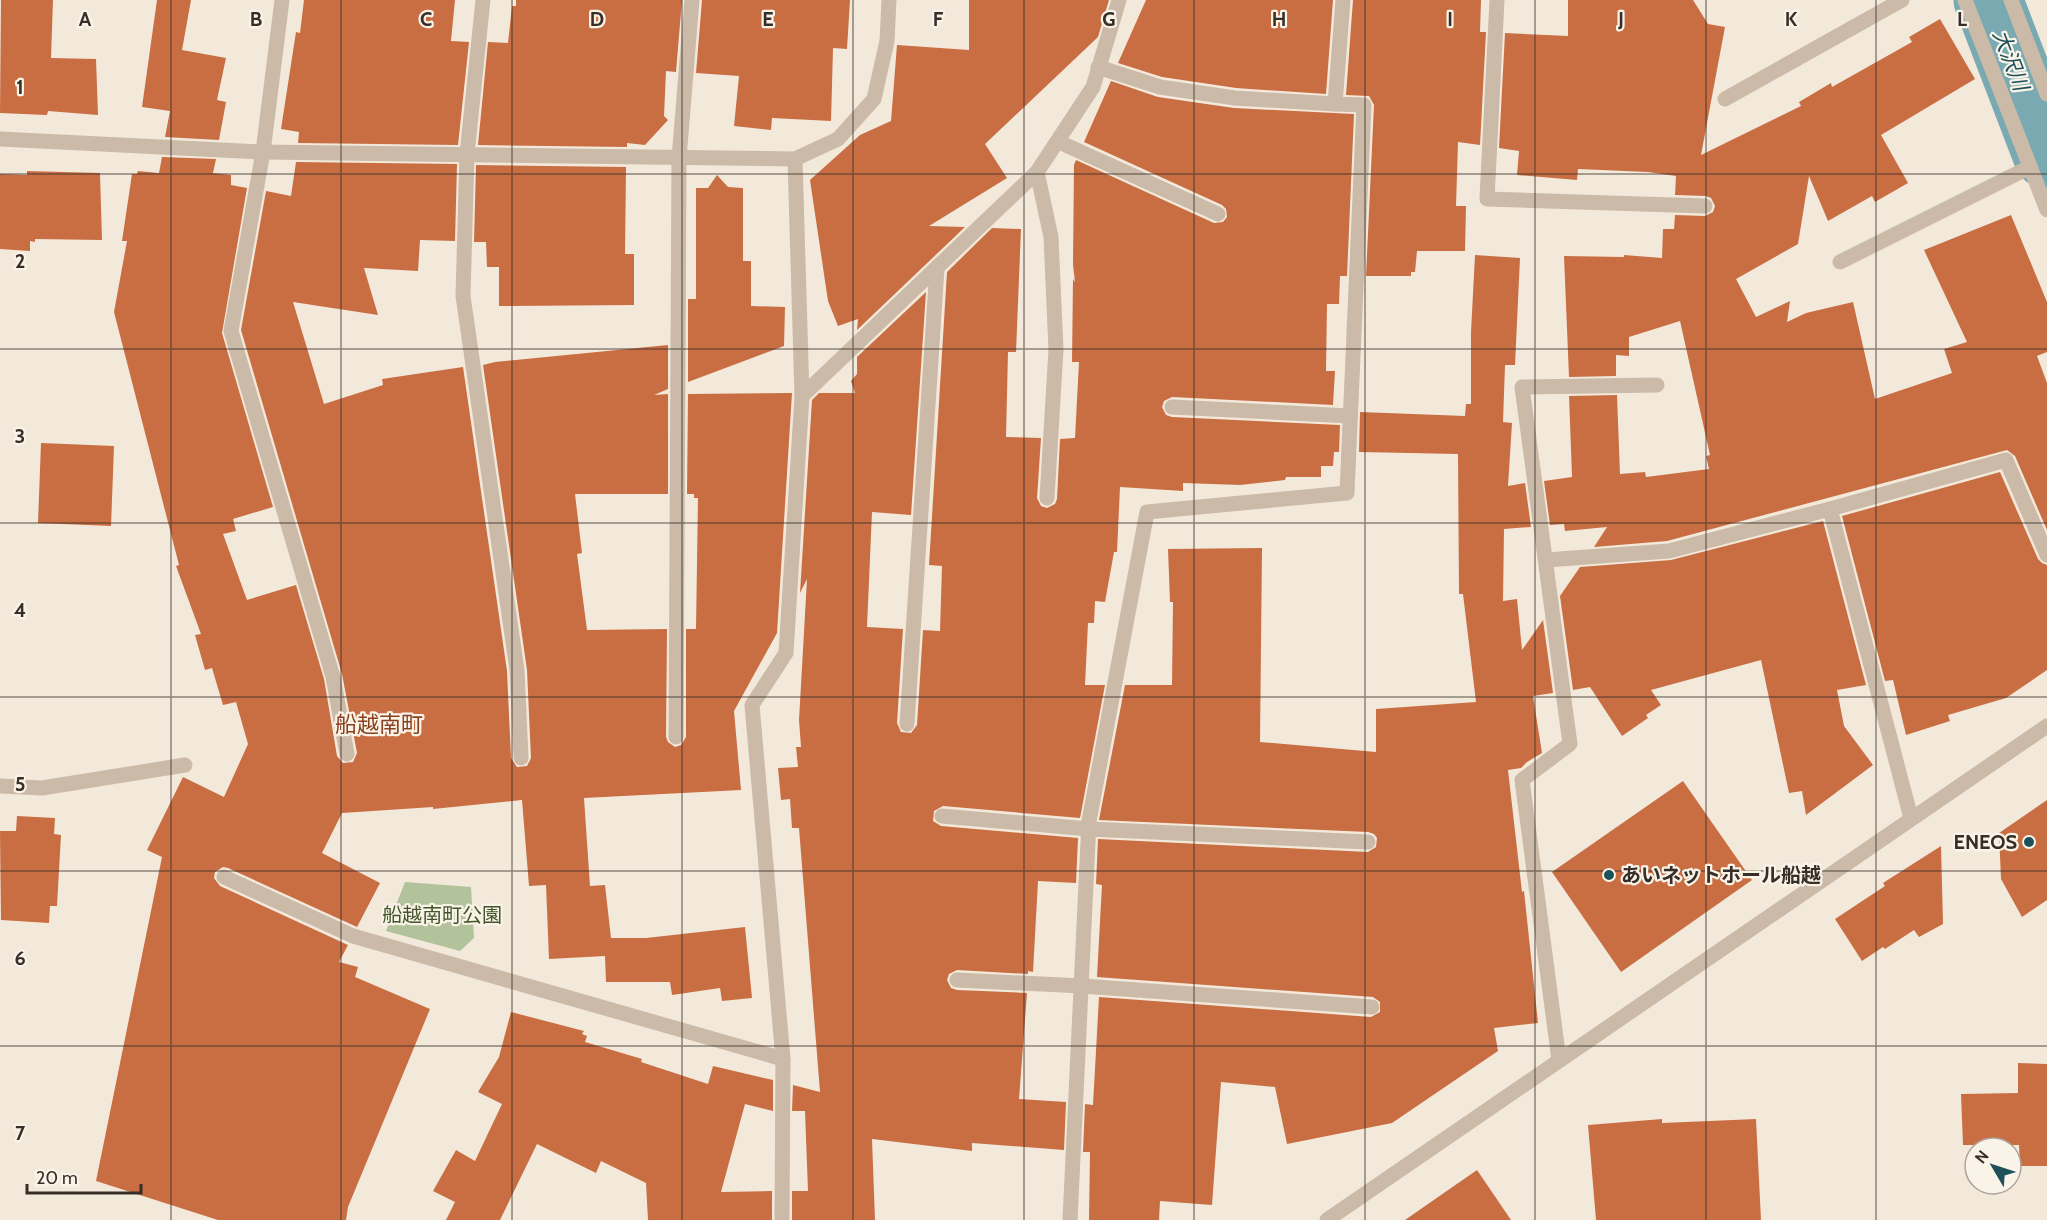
<svg xmlns="http://www.w3.org/2000/svg" width="2047" height="1220" font-family="Cabin,'Noto Sans JP',sans-serif">
<rect width="100%" height="100%" fill="#f3e9db"/>
<!-- green -->
<path fill="#b2c29b" d="M405 882 471 887 474 938 460 951 386 931Z"/>
<g fill="none" stroke-linecap="round" stroke-linejoin="round">
<!-- river -->
<path stroke="#79aab1" stroke-width="69" d="M1988 0 2047 154"/>
</g>
<!-- building -->
<g fill="#c96e43">
<path d="M1 0H53L51 58 96 59 98 115 48 111 47 115 0 113Z"/>
<path d="M157 0H191L182 50 226 58 217 100 226 102 219 140 165 137 170 111 142 107Z"/>
<path d="M304 0H455L451 41 469 42 458 145 298 143 299 132 281 129 296 32 300 33Z"/>
<path d="M516 0H682L676 72 666 71 664 116 668 120 645 145 627 143V147L478 145 488 42 508 43 512 6H516Z"/>
<path d="M702 0H850L847 49 833 48 831 121 772 118 771 130 734 126 739 76 696 73Z"/>
<path d="M969 0H1109L1098 37 985 144 1007 178 929 226 965 227 857 330 858 319 838 326 828 301 810 180 860 135 891 121 897 45 969 50Z"/>
<path d="M1146 0H1333L1326 94 1236 88 1162 77 1118 63Z"/>
<path d="M1353 0H1481L1480 32H1486L1480 145 1458 142 1456 206H1466L1465 251H1417L1415 272H1411V276H1366L1374 105 1369 96 1346 95Z"/>
<path d="M1568 0H1693L1708 24 1725 27 1701 155 1801 106 1799 102 1831 83 1832 87 1912 42 1909 37 1940 19 1975 79 1881 135 1908 183 1875 202 1872 196 1828 221 1809 176 1798 244 1736 279 1756 317 1790 301 1787 322 1806 313 1853 302 1875 399 1952 373 1944 349 1967 342 1924 250 2011 215 2047 302V352L2037 356 2047 383V530L2015 456 2007 450 1667 541 1594 547 1607 527 1565 531 1564 524 1550 525 1544 481 1572 477 1569 396 1617 395 1620 474 1645 472 1646 477 1709 469 1706 456 1710 455 1680 321 1629 337V356L1616 355V376L1569 377 1564 256 1624 257V255L1662 258 1663 229H1674L1675 215 1705 216 1713 212 1715 206 1711 198 1706 196 1675 195 1676 176 1648 172 1578 169 1577 180 1517 175 1519 151 1499 148 1505 33 1568 36Z"/>
<path d="M1111 81 1158 97 1234 108 1354 114 1347 276H1340L1339 304H1327L1326 371H1335L1333 405 1172 397 1164 401 1162 407 1166 415 1172 417 1340 425 1339 452H1334L1333 466H1321V477H1286L1285 480 1240 485 1183 483V491L1120 487 1117 552H1114L1105 602 1095 601 1094 623H1088L1085 685H1105L1080 818 943 806 934 811 933 821 941 826 1078 838 1076 883 1038 881 1033 972 1028 971V974L957 970 949 974 947 980 951 988 957 990 1027 993 1019 1099 1066 1102 1064 1150 972 1143V1151L872 1139 875 1220H792V1191H808L805 1111H792L793 1085 820 1092 799 828H792L790 799 781 800 778 768 798 767 796 747H801L799 720 807 579 800 593 812 400 819 393H855L851 381 857 374V357L926 292 911 515 872 512 867 627 903 629 897 723 901 732 911 733 917 725 923 630 940 631 942 566 929 565 947 272 992 228 1021 229 1016 352H1008L1006 437 1041 438 1037 498 1041 506 1047 508 1055 504 1057 499 1060 439 1075 438 1079 362H1072L1073 279 1075 282 1073 265 1074 165 1076 160 1214 223 1223 222 1227 217 1226 209 1222 205 1084 142Z"/>
<path d="M162 157 216 159 213 173 231 175V185L247 188 222 333 273 507 233 519 236 531 223 534 247 600 296 585 324 679 337 756 343 763 353 762 357 753 342 674 241 330 266 191 291 196 296 162 457 164 455 241 420 240 418 271 364 268 378 315 293 302 324 404 383 385 382 379 463 367 507 671 511 758 517 767 527 766 531 758 527 670 483 365 495 362 668 345V389L654 395 668 394V494H575L582 553 577 554 587 630 667 629 666 737 668 742 675 747 681 745 686 737V629H696L698 498H694V494H687L688 394 792 393 777 633 734 711 741 790 584 798 590 886 605 885 611 938H646L745 927 752 998 722 1001 720 988 672 995 670 982H606L605 956 549 959 546 885 529 886 522 800 433 809V807L342 813 322 853 380 883 357 927 228 868 223 867 215 872 214 878 220 886 348 945 339 962 358 967 355 977 430 1009 348 1207 346 1220H218L96 1181 162 857 147 850 183 777 224 797 248 744 236 702 223 705 212 668 205 670 195 635 201 634 176 566 179 565 114 312 127 241H122L132 174H137L138 171 159 173Z"/>
<path d="M476 165 626 167 625 254H634V305L499 306V267H487L486 242H474Z"/>
<path d="M27 171 100 173 102 240 35 239V242L30 241V251L0 249V174L27 175Z"/>
<path d="M717 175 728 187 743 188V261H751V306L785 307 784 346 688 382V299H696V188H708Z"/>
<path d="M1475 255 1520 258 1515 365H1505L1503 422 1512 423 1508 486 1525 483 1531 527 1504 529 1503 601 1517 599 1522 650 1543 620 1553 693 1533 696 1542 753 1527 762 1521 768 1508 770 1522 892 1524 891 1538 1023 1494 1028 1498 1051 1392 1123 1287 1144 1275 1087 1221 1082 1212 1205 1160 1201 1159 1220H1089L1090 1152H1083L1085 1104 1093 1105 1099 997 1371 1017 1380 1012V1002L1373 997 1097 977 1102 885 1096 884 1098 839 1368 852 1376 847 1377 838 1374 834 1368 832 1099 820 1125 685H1172L1173 602H1170L1168 549 1262 548 1260 742 1376 752V709L1476 702 1463 594H1459L1458 454 1359 452 1360 412 1465 416 1466 404H1471V332Z"/>
<path d="M41 443 114 446 111 526 38 523Z"/>
<path d="M2000 472 2038 559 2042 563 2047 565V670L2006 698 1948 715 1950 721 1906 735 1893 680 1885 681 1842 516Z"/>
<path d="M1823 521 1866 685 1837 690 1844 726 1873 765 1806 815 1802 791 1789 793 1761 660 1651 690 1661 705 1646 715 1648 718 1622 736 1590 687 1573 690 1560 596 1580 567 1671 560Z"/>
<path d="M1683 781 1752 880 1621 972 1552 872Z"/>
<path d="M2047 800V900L2022 917 2001 879 1999 833Z"/>
<path d="M17 816 55 818 54 834 61 835 57 906H50L49 923 1 920 0 831H16Z"/>
<path d="M1941 846 1943 924 1919 937 1914 930 1885 949 1883 947 1862 961 1835 919 1885 886 1883 883Z"/>
<path d="M511 1012 584 1031 582 1034 587 1036 585 1042 642 1059 641 1062 708 1084 713 1066 773 1080V1111L745 1104 721 1192 772 1191V1220H648L646 1183 601 1161 596 1173 537 1144 500 1220H446L455 1202 433 1191 456 1150 475 1161 502 1104 478 1092 499 1057Z"/>
<path d="M2018 1063 2047 1064V1166H2020L2019 1145H1963L1961 1094 2018 1093Z"/>
<path d="M1662 1119V1123L1756 1119 1761 1220H1596L1588 1125Z"/>
<path d="M1477 1170 1511 1220H1405Z"/>
</g>
<g fill="none" stroke-linecap="round" stroke-linejoin="round">
<!-- minor -->
<g stroke="#cbbaa7" stroke-width="15">
<path d="M282 0 263 152 231 331 333 677 347 754"/>
<path d="M483 0 467 154 463 296 517 670 521 758"/>
<path d="M1497 0 1487 199 1705 206"/>
<path d="M1965 0 2047 210"/>
<path d="M2011 0 2047 94"/>
<path d="M1098 67 1160 87 1235 98 1335 104"/>
<path d="M1725 99 1902 0"/>
<path d="M0 139 263 152 795 159 838 139 874 99 887 41 889 0"/>
<path d="M1059 142 1218 214"/>
<path d="M1037 172 1051 237 1056 350 1047 498"/>
<path d="M1840 262 2030 167"/>
<path d="M802 396 1037 172 1093 87 1119 0"/>
<path d="M1172 407 1350 416"/>
<path d="M1830 509 1911 818"/>
<path d="M1546 560 1669 551 1830 509 2006 460 2047 555"/>
<path d="M907 724 937 268"/>
<path d="M676 737 679 158 692 0"/>
<path d="M0 786 42 788 185 765"/>
<path d="M942 816 1089 829 1368 842"/>
<path d="M224 877 353 936 783 1059"/>
<path d="M957 980 1082 986 1372 1007"/>
<path d="M1559 1060 1522 780 1570 744 1522 387 1657 385"/>
<path d="M782 1220 783 1059 752 705 786 653 802 396 795 159"/>
<path d="M1070 1220 1089 821 1147 512 1347 493 1364 105 1335 104 1343 0"/>
<path d="M1327 1220 2047 726"/>
</g>
</g>
<!-- grid -->
<path fill="none" stroke="#372e28" stroke-width="1.5" stroke-opacity="0.55" d="M171 0V1220M341 0V1220M512 0V1220M682 0V1220M853 0V1220M1024 0V1220M1194 0V1220M1365 0V1220M1535 0V1220M1706 0V1220M1876 0V1220M0 174H2047M0 349H2047M0 523H2047M0 697H2047M0 871H2047M0 1046H2047"/>
<!-- markers -->
<g fill="#1c515a" stroke="#faf3e8" stroke-width="2">
<circle cx="2029" cy="842" r="6"/>
<circle cx="1609" cy="875" r="6"/>
</g>
<g text-anchor="middle" dominant-baseline="central" stroke-width="4.5" stroke-linejoin="round" paint-order="stroke">
<!-- poi labels -->
<g font-size="20" font-weight="bold" fill="#372e28" stroke="#faf3e8" text-anchor="end">
<text x="2017" y="842">ENEOS</text>
<text x="1621" y="875" text-anchor="start">あいネットホール船越</text>
</g>
<!-- park labels -->
<g font-size="20" fill="#43562b" stroke="#faf3e8">
<text x="442" y="915">船越南町公園</text>
</g>
<!-- water labels -->
<g font-size="21" font-style="italic" fill="#1c515a" stroke="#faf3e8">
<text transform="translate(2011 60) rotate(69)">大沢川</text>
</g>
<!-- quarter labels -->
<g font-size="22" fill="#89401e" stroke="#faf3e8">
<text x="379" y="724">船越南町</text>
</g>
</g>
<g font-size="20" text-anchor="middle" font-weight="bold" fill="#372e28" stroke="#faf3e8" stroke-width="4.5" stroke-linejoin="round" paint-order="stroke">
<text x="85" y="26">A</text>
<text x="256" y="26">B</text>
<text x="426" y="26">C</text>
<text x="597" y="26">D</text>
<text x="768" y="26">E</text>
<text x="938" y="26">F</text>
<text x="1109" y="26">G</text>
<text x="1279" y="26">H</text>
<text x="1450" y="26">I</text>
<text x="1621" y="26">J</text>
<text x="1791" y="26">K</text>
<text x="1962" y="26">L</text>
<text x="20" y="94">1</text>
<text x="20" y="268">2</text>
<text x="20" y="443">3</text>
<text x="20" y="617">4</text>
<text x="20" y="791">5</text>
<text x="20" y="965">6</text>
<text x="20" y="1140">7</text>
</g>
<!-- north arrow -->
<g transform="translate(1993 1166) rotate(309)"><circle r="28" fill="#faf3e8" stroke="#aca49b" stroke-width="1.5"/>
<path d="M0-4.5L10 22L0 15L-10 22Z" fill="#1c515a"/>
<text y="-9" font-size="16" font-weight="bold" text-anchor="middle" fill="#372e28">N</text>
</g>
<!-- scale -->
<path d="M27 1184v9h114v-9" fill="none" stroke="#372e28" stroke-width="3"/>
<text x="36" y="1184" font-size="18" fill="#372e28" stroke="#faf3e8" stroke-width="4.5" paint-order="stroke">20 m</text>
</svg>
